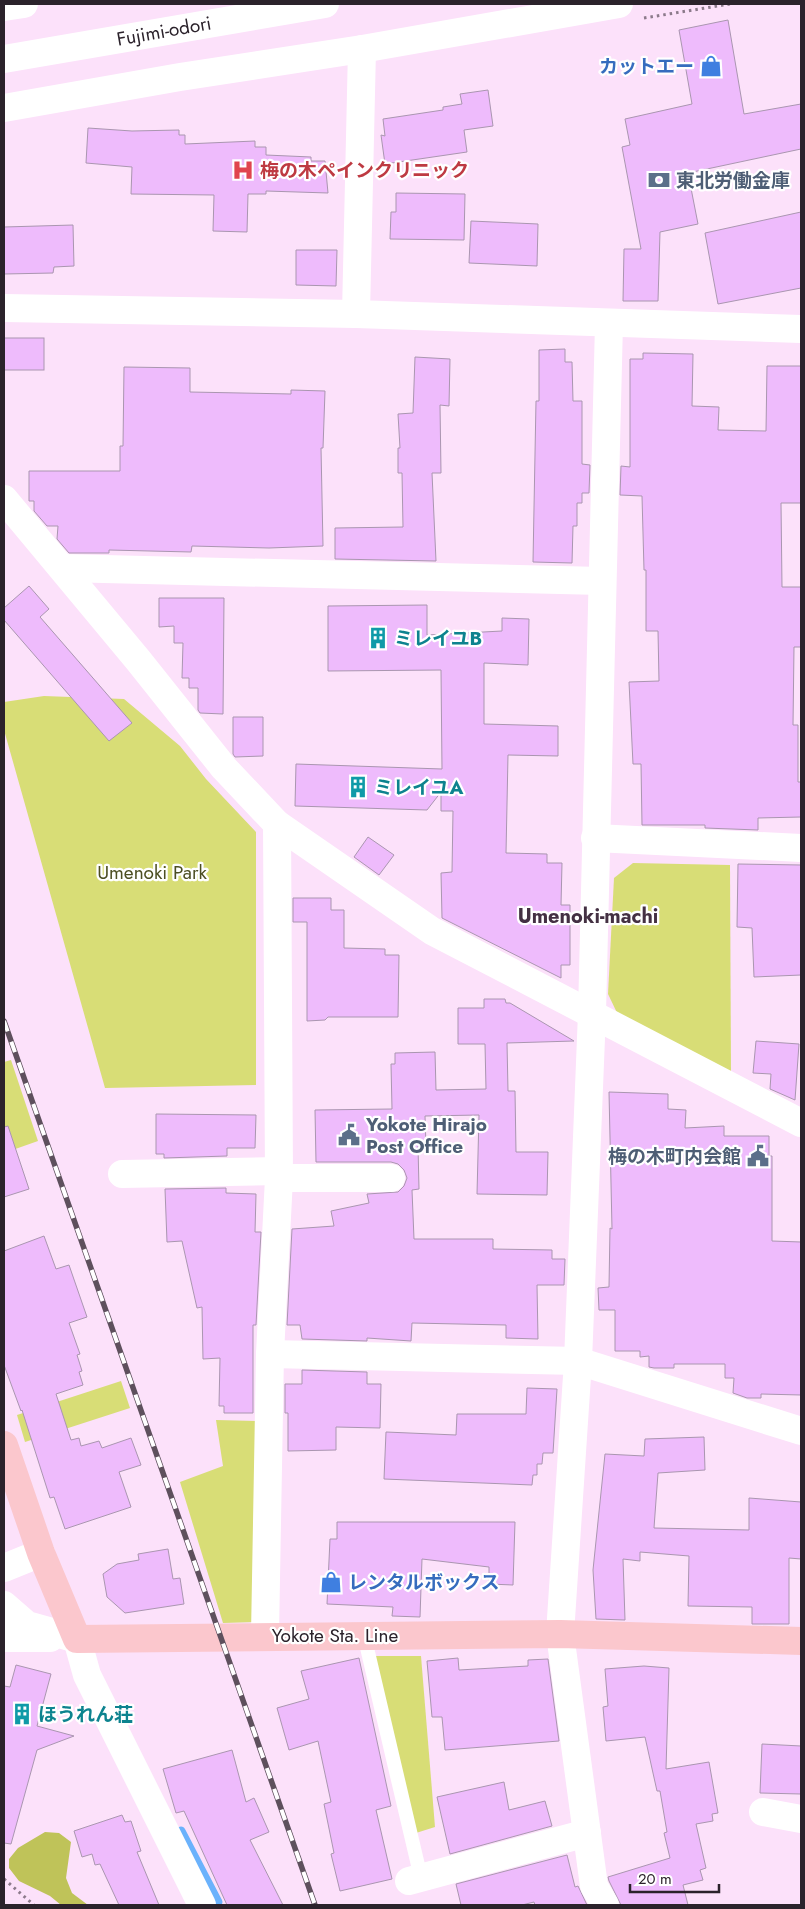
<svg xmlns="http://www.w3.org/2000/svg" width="805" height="1909" font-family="Jost,'Noto Sans JP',sans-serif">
<rect width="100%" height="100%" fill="#fce1fa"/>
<!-- green -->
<g fill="#d8dd76">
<path d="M44 696 124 699 180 746 206 779 256 832V1085L105 1088 4 730V702Z"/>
<path d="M633 863 730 865 731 1072 619 1017 608 994 614 878Z"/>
<path d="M11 1060 38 1141 4 1153V1062Z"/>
<path d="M121 1381 130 1408 25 1442 17 1415Z"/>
<path d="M216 1420 258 1421V1622L223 1623 180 1482 223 1466Z"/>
<path d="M374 1656H421L435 1827 416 1833Z"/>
</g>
<!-- forest -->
<path fill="#bfc359" d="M45 1832 59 1833 71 1842 66 1878 72 1893 88 1905H61L50 1896 19 1881 9 1868V1859L18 1848Z"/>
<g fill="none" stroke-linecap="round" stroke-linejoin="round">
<!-- stream -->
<path stroke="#6bb2fc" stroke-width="9" d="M181 1831 218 1902"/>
</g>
<!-- building -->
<g fill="#eebbfc" stroke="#aa96b0">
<path d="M728 20 744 114 801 104V149L688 173 698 224 660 232 658 301H623L624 249H641L622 147 630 145 625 119 692 104 679 30Z"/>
<path d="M488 90 493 126 464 130 467 152 385 164 381 135 385 136 383 119 443 110V107L462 104 460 94Z"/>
<path d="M88 128 132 131 179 130V135H185V144L255 141V147H266V155L311 157V161H325L328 193 266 191V194H248L247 232 213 231 214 195 131 194 132 167 86 163Z"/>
<path d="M396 193 465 194 464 240 390 239 391 212H396Z"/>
<path d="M801 212V288L718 304 705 233Z"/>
<path d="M471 221 538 224 537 266 469 263Z"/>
<path d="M73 225 74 266 54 267 53 273 4 274V227Z"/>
<path d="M296 250H337L336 286 296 285Z"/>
<rect x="4" y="338" width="40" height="32"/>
<path d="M565 349V362H572L573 401H582V464L590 465 589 493H582V503H577V526H573L572 563 533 562 536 401H539V350Z"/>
<path d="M643 353 693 354 692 406 719 407 718 430 766 431 767 366H801V503H781L782 587H801V647H794L793 725H798V782H801V817L758 818V830L705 828V825H642L641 764H633L629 682 659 681 658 631H646V570H644L642 496 620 495 621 466 630 467V359H643Z"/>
<path d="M415 357 450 359 449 406 440 405 441 473H432L436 561 335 559V528L403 527 402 473H398V448H400L398 414 413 413Z"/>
<path d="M124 367 190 368V392L291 394V390L325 391 323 448H321L323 546 269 548 192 546 191 552 109 550V553H69L57 539 58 526H47L34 511V501H29V471H120V446H123Z"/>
<path d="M29 586 49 609 40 617 132 723 109 741 4 620V608Z"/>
<path d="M159 598H224L223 714 200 713 198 710V688H189V678H182L183 643H174V626L159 627Z"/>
<path d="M427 605V635L502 631V618L529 619 528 665 484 663V724L558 726V756L508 755 506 853 547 854V863H562L561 905H570V965H561V978L442 918 441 873 452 872 453 811H441V792L427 810 295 806 296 764 442 769 441 670 328 671V606Z"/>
<path d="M233 717H263V756L235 757 233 754Z"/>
<path d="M368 837 394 855 379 875 354 857Z"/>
<path d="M738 864 801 865V975L754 977 752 928 737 927Z"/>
<path d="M293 898H331V910H344V948L385 949V955H399L398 1017H328L325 1020 307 1021V922H293Z"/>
<path d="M484 999H505L506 1003H510L574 1041 507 1043 508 1091H515L516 1152H548L547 1195 477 1194 479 1115 425 1116 426 1146H418L419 1189 412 1190 414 1239H493V1249L552 1250V1259H565L564 1285H537L538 1339 506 1338V1325L412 1323 411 1341 367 1338V1341L302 1339 300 1325H287L292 1229 334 1226 331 1211 369 1203 367 1194 398 1192 404 1186 407 1178 404 1170 398 1164 391 1162H316L315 1110 392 1109 391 1064H395V1053L435 1052 436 1090 486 1089 485 1044H458V1008H484Z"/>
<path d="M756 1041 799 1044 795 1100 770 1089 771 1074 753 1073Z"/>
<path d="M609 1092 668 1094V1109L686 1110 685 1128 724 1126V1136H769V1156H772V1241L801 1242V1395L761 1394V1398H747L733 1393 734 1378H725V1364H674V1368H654L649 1367V1356L640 1357V1351H615V1310H599L598 1288 609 1287 610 1228 612 1229Z"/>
<path d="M156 1114 256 1115 255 1148H227V1156L164 1158V1154H156Z"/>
<path d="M8 1126 29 1189 4 1197V1127Z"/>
<path d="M226 1188V1193L256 1194 255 1232H261L256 1325H253V1413H224V1406H219L220 1358 203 1359 202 1307 197 1308 182 1241 167 1242 165 1189Z"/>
<path d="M44 1236 56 1269 69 1265 87 1317 69 1323 80 1354 77 1355 82 1371 79 1372 83 1385 56 1394 71 1440 79 1438 81 1446 99 1441 102 1448 131 1438 141 1465 119 1472 131 1507 65 1529 54 1497 50 1498 22 1410 21 1411 4 1365V1251Z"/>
<path d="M302 1370 367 1372V1384H381L380 1428 336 1427V1450L288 1451V1413H285V1384H302Z"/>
<path d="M527 1388 557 1389 553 1453H543L542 1464H537V1475H533L532 1485 384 1479 386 1432 456 1435 457 1414H526Z"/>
<path d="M704 1437 705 1470 658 1473 654 1528 749 1530V1498L801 1502V1559L789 1558V1624H752V1607L688 1606 689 1556 640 1552V1561L623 1559 625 1620 596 1619 593 1570 605 1454 644 1456 645 1439Z"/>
<path d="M337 1522H515L513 1585 489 1584V1567L422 1559 420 1617 392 1616 393 1607 327 1604 330 1539H337Z"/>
<path d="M168 1549 173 1579 180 1578 184 1604 125 1613 107 1597 103 1574 117 1564 139 1560 138 1554Z"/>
<path d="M359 1658 391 1806 376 1810 392 1879 340 1891 331 1854 334 1853 324 1804 331 1802 318 1741 289 1750 277 1708 309 1699 301 1671Z"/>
<path d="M458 1658 459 1670 528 1666V1660L548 1659 559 1741 445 1750 442 1717H432L427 1661Z"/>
<path d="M16 1665 51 1674 37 1726 74 1736 37 1750 11 1844 4 1843V1686L10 1687Z"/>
<path d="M644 1666 669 1668 666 1769 709 1762 718 1813 712 1814 713 1821 696 1824 706 1868 700 1870 703 1880 683 1885 688 1905H621L609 1881 608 1877 670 1858 664 1833 667 1832 660 1791H657L645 1737 606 1741 603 1707 608 1706 605 1669Z"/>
<path d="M762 1744 801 1746V1794L760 1793Z"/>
<path d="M232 1750 246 1802 254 1798 269 1832 250 1840 283 1905H227L184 1811 176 1813 163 1769Z"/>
<path d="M504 1782 509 1810 545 1801 552 1826 450 1854 437 1797Z"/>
<path d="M122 1815 125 1822 131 1821 141 1851 137 1852 159 1905H119L100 1864 95 1865 92 1854 82 1857 74 1831Z"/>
<path d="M567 1855 575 1887 578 1886 587 1905H535L534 1902 522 1905H461L456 1884Z"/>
</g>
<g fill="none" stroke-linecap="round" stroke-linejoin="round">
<!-- path -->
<g stroke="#8c7a8b" stroke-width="3" stroke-dasharray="2.5 4" stroke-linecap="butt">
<path d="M644 18 730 4"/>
<path d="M4 1879 34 1905"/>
</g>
<!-- service -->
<path stroke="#fff" stroke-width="14" d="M364 1635 421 1878"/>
<!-- minor -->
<g stroke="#fff" stroke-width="28">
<path d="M4 7 24 4"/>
<path d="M4 108 180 77 362 49 619 4"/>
<path d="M4 308 356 314 801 329"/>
<path d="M356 314 362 49"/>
<path d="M4 499 138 660 224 768 277 824 432 931 801 1123"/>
<path d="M63 568 602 581"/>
<path d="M595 838 801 848"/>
<path d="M122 1174 279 1171"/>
<path d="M279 1178H391"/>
<path d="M270 1354 578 1361 801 1431"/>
<path d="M4 1568 41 1553"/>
<path d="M4 1605 27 1625 77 1639"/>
<path d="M265 1635 270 1354 279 1178 277 824"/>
<path d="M4 1638H50"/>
<path d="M77 1639 87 1675 202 1905"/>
<path d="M763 1812 801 1819"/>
<path d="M409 1881 587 1833"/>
<path d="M605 1905 594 1886 560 1634 578 1361 592 1013 609 323"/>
</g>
<!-- tertiary -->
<path stroke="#fff" stroke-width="28" d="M4 59 325 4"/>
<!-- primary -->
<path stroke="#fbc7cd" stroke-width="28" d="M4 1445 41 1553 77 1639 560 1634 801 1641"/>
<!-- rail casing -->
<g stroke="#5e505d" stroke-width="5.5">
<path id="rail" d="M4 1021 315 1905"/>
</g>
<!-- rail -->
<use href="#rail" stroke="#fff" stroke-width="4" stroke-dasharray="11" stroke-linecap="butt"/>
</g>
<!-- icons -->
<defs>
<g id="shop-bare" transform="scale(1.725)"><path d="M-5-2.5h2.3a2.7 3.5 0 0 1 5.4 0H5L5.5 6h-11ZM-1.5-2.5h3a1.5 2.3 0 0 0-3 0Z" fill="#3f7fe0" stroke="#fff" stroke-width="2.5" paint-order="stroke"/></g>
<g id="hospital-bare" transform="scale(1.725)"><path d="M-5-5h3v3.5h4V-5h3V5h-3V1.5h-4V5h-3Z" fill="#e0444e" stroke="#fff" stroke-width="2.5" paint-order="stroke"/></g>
<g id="bank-bare" transform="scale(1.725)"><path d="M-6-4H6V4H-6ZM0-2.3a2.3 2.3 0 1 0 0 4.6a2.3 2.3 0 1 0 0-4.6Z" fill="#5c6f8a" stroke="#fff" stroke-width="2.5" paint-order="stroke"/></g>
<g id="building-bare" transform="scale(1.725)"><path d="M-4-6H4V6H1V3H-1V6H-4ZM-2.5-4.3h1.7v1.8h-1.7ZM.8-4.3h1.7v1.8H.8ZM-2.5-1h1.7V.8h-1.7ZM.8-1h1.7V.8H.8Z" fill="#0f9aa8" stroke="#fff" stroke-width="2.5" paint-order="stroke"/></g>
<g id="civic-bare" transform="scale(1.725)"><path d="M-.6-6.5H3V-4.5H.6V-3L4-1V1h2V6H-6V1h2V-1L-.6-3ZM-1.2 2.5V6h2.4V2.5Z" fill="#5c6f8a" stroke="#fff" stroke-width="2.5" paint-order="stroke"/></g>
</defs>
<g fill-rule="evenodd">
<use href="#shop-bare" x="711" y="66"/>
<use href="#hospital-bare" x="243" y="170"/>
<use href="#bank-bare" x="659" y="180"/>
<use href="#building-bare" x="378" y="638"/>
<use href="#building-bare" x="358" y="787"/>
<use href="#civic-bare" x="349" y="1135"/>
<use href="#civic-bare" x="758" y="1156"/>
<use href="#shop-bare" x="331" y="1582"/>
<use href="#building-bare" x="22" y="1714"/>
</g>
<g text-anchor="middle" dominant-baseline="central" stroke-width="4.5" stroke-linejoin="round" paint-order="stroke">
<!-- street labels -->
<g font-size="19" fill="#2b222b" stroke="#fff">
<text transform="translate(164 31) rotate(-10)">Fujimi-odori</text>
<text x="335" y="1635">Yokote Sta. Line</text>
</g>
<!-- shop labels -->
<g font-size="19" font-weight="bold" fill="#366cbe" stroke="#fff" text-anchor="end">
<text x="694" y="66">カットエー</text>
<text x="348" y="1582" text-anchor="start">レンタルボックス</text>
</g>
<!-- health labels -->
<g font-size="19" font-weight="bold" fill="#be3a42" stroke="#fff" text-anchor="start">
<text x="260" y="170">梅の木ペインクリニック</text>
</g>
<!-- service labels -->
<g font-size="19" font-weight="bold" fill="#4e5e75" stroke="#fff" text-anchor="start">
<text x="676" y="180">東北労働金庫</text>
<text x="366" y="1124">Yokote Hirajo<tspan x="366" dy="22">Post Office</tspan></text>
<text x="741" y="1156" text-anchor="end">梅の木町内会館</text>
</g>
<!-- culture labels -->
<g font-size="19" font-weight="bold" fill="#0d838f" stroke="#fff" text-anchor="start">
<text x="394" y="638">ミレイユB</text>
<text x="374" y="787">ミレイユA</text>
<text x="38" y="1714">ほうれん荘</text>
</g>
<!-- park labels -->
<g font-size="19" fill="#4c4e22" stroke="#fff">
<text x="152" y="872">Umenoki Park</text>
</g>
<!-- neighbourhood labels -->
<g font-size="20" font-weight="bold" fill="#443043" stroke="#fff">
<text x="588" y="916">Umenoki-machi</text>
</g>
</g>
<!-- border -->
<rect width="805" height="1909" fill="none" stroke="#2b222b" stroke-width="10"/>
<!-- scale -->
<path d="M630 1884v8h89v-8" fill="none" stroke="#2b222b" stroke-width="2.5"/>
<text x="638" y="1884" font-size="15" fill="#2b222b" stroke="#ffffff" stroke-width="4" paint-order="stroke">20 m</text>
</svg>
